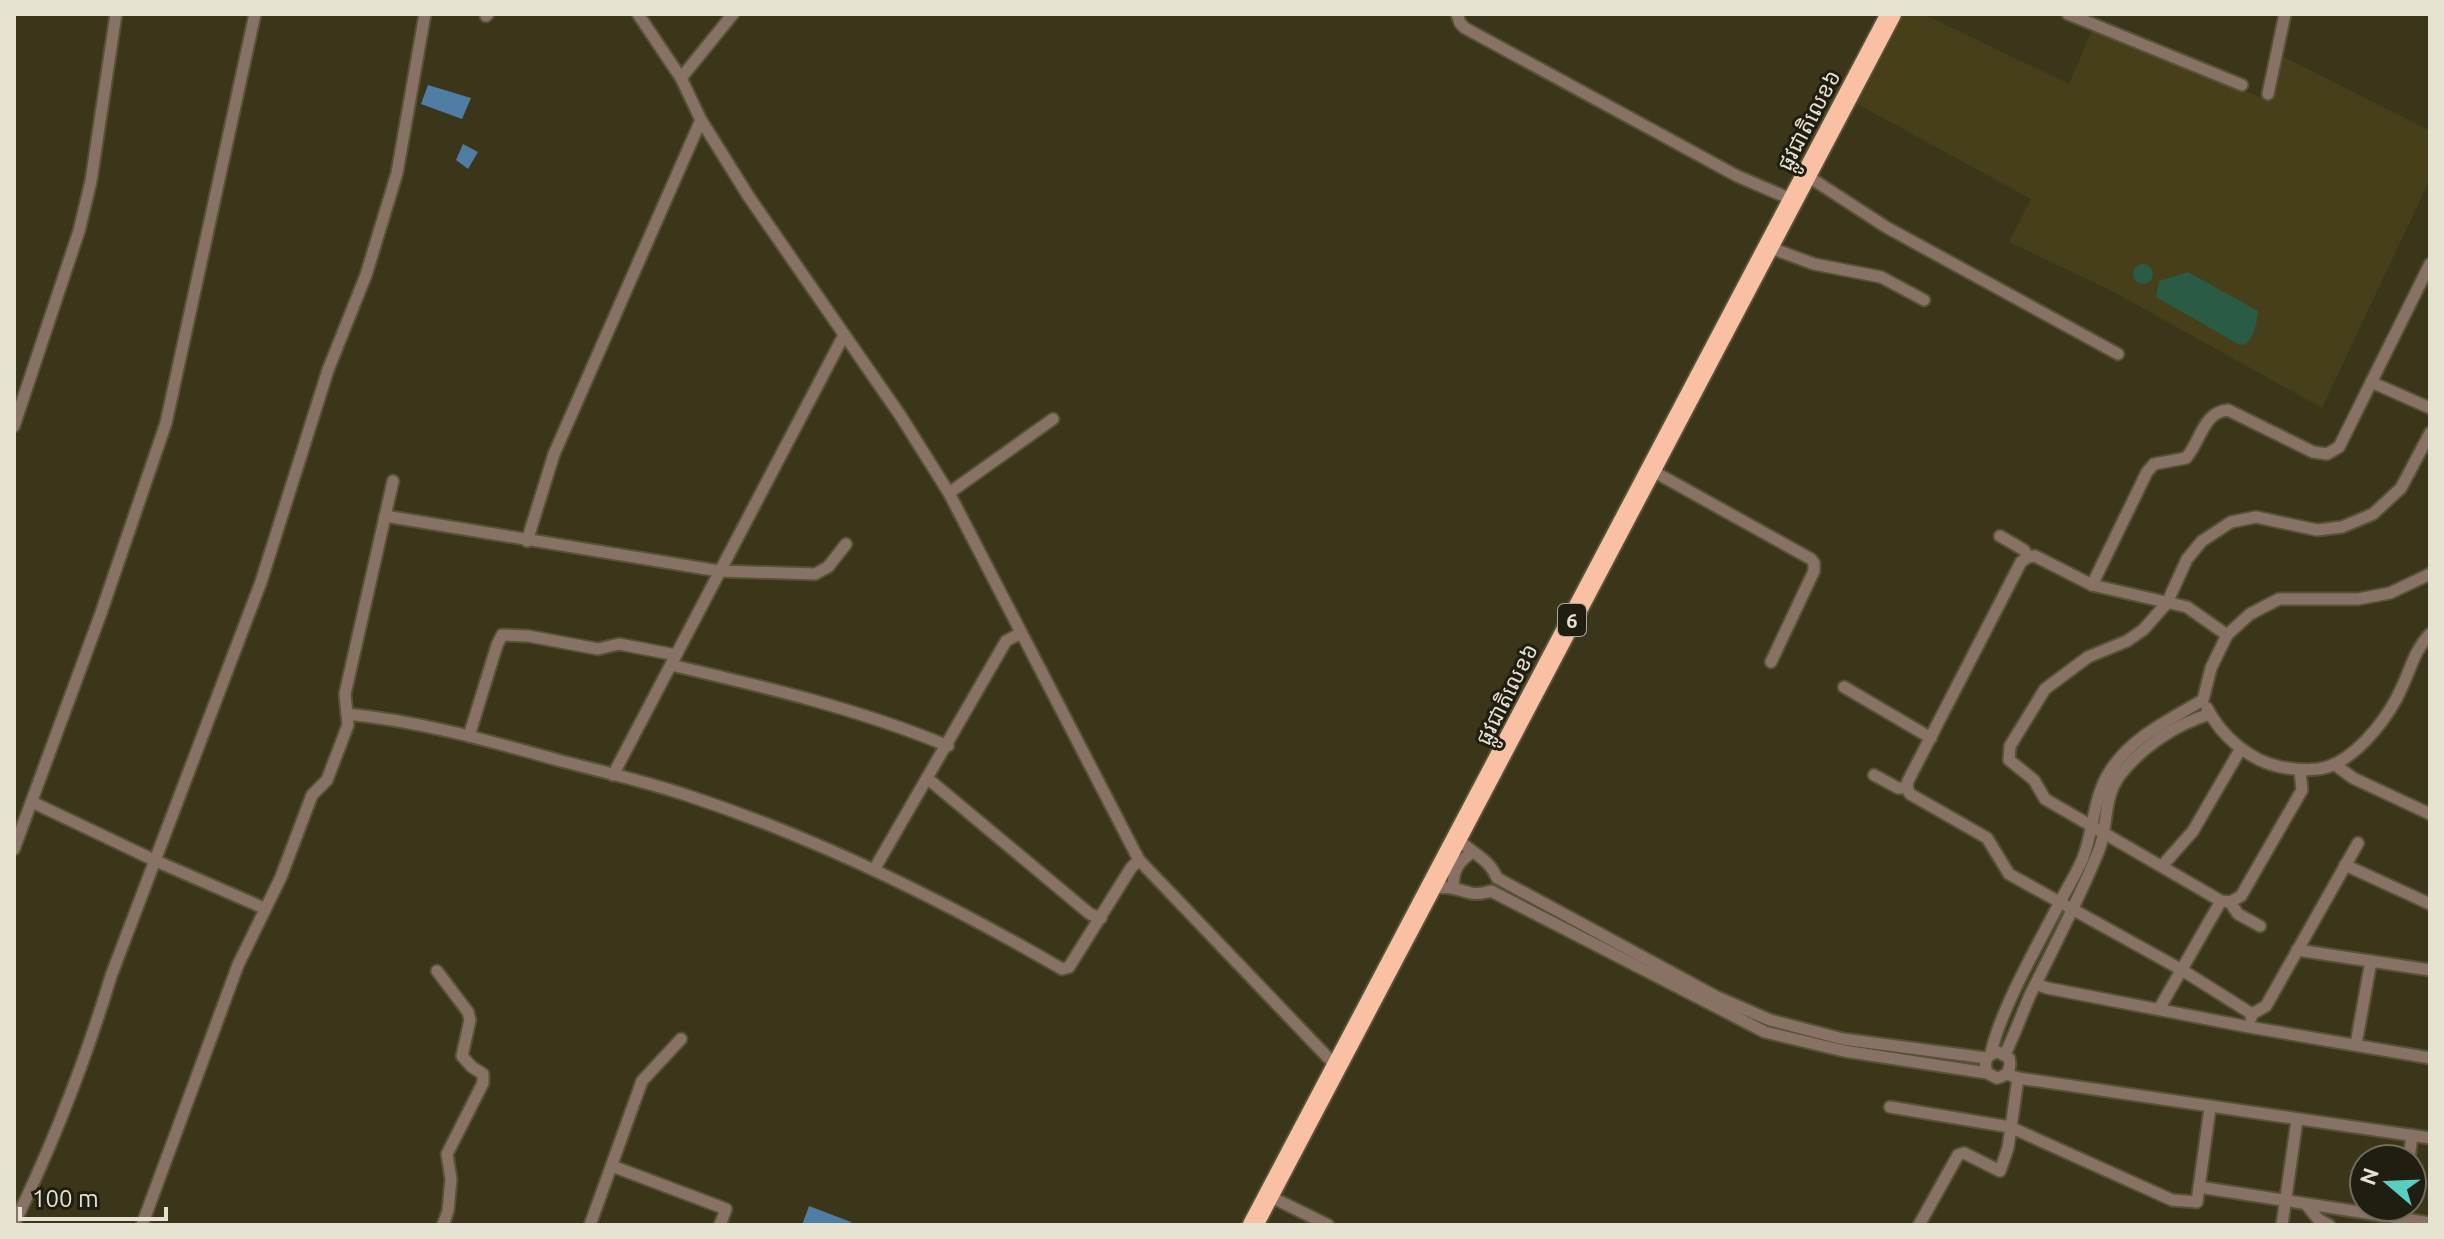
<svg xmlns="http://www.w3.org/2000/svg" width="2444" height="1239" font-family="Ubuntu,'Noto Sans Khmer',sans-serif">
<rect width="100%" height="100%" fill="#3b3619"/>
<!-- built -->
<path fill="#463f1a" d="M1898 14H1923L2069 84 2092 30 2271 101 2280 55 2430 131V179L2322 408 2112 291 2009 242 2031 199 1852 101Z"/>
<!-- green -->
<g fill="#2a5c45">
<circle cx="2143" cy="274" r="10"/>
<path d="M2188 272 2258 311C2257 323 2254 338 2244 345L2238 344 2156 297 2159 281Z"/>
</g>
<!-- water -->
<g fill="#507da3">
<path d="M428 85 471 98 462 119 421 104Z"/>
<path d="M463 144 478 152 468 169 456 160Z"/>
<path d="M809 1206 851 1222 852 1225H802Z"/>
</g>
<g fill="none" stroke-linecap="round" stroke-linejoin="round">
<!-- street casing -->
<g stroke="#565236" stroke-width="15">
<g id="street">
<path d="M638 14 681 78 701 120 749 197 900 415 949 493 1139 860 1336 1066"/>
<path d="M1457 14 1460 23 1465 28 1737 176 1793 200"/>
<path d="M2068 14 2242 85"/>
<path d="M486 16 488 14"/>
<path d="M681 78 733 14"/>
<path d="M2268 94 2285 14"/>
<path d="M1806 175 1886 227 2118 354"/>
<path d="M1768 247 1814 264 1881 277 1924 300"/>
<path d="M2371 382 2430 408"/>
<path d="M14 426 79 231 91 181 116 14"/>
<path d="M1651 470 1811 559 1814 563V571L1771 662"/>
<path d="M949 493 1053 419"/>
<path d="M385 516 719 571 815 574 828 567 846 544"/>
<path d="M2000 536 2024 550 2028 557 2035 556 2092 585 2187 607 2227 635"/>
<path d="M527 541 554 454 701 120"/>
<path d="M2092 585 2147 472 2154 464 2186 458C2201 441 2203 412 2228 410L2313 452 2327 454 2339 447 2430 264"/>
<path d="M671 665C765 687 859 709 948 746"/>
<path d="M1844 687 1931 738"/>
<path d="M2207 708C2221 736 2250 761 2281 767 2297 770 2319 772 2335 764 2363 750 2390 715 2402 687 2412 666 2414 651 2430 634"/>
<path d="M347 714C419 721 486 740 554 759 599 771 645 781 689 796 820 839 943 900 1062 969L1069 967 1131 868 1139 860"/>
<path d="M469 736 497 645 502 635 528 636 598 649 619 644 676 655"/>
<path d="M2334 764 2353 778 2430 814"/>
<path d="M2300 771 2302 790 2241 896 2230 902 2221 901 2045 799 2034 780 2009 760 2010 746 2045 689 2088 657 2127 641 2143 630 2167 603 2187 559 2202 541 2231 522 2256 517 2317 530 2342 527 2373 514 2401 488 2430 433"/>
<path d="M613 775 844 335"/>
<path d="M1874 775 1898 788H1907L1910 794 1987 838 2009 874 2182 970 2252 1014"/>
<path d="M927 778 1090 914 1101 918"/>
<path d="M1907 788 1908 781 2021 562 2028 557"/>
<path d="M32 802 156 861 264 908"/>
<path d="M1458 839C1472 854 1489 858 1497 878L1717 997 1770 1020 1843 1039 1986 1058"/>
<path d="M14 849 101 613 166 423 255 14"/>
<path d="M2345 865 2430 904"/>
<path d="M2162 866 2193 831 2240 750"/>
<path d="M875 868 1006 641 1021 633"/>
<path d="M1430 888C1437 888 1445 887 1451 888 1469 891 1471 897 1491 891L1765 1032 1844 1051 1987 1073 1997 1078C2007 1076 2012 1069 2009 1058L1998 1052C1987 1054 1983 1061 1987 1073"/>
<path d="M1453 888C1453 871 1457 863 1471 853"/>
<path d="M2230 902 2238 914 2260 926"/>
<path d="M2297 950 2430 970"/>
<path d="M437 971 468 1012 470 1020 462 1056 472 1067 483 1074V1083L447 1154 451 1179 448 1211 443 1225"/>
<path d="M2036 984 2047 988 2249 1027 2430 1058"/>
<path d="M2159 1009 2221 901"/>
<path d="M2251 1018 2252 1014 2266 1006 2358 843"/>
<path d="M2356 1044 2371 961"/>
<path d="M1991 1053C2001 1008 2038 945 2060 902 2067 888 2077 873 2083 858 2094 830 2093 797 2110 771 2132 737 2169 720 2203 700L2211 668 2227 635 2250 614 2279 599H2358L2390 593 2430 574"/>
<path d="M2005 1054C2015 1034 2022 1013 2031 993 2055 945 2079 899 2099 850 2109 824 2102 800 2120 775 2142 747 2176 724 2210 714"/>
<path d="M2007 1074 2018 1078 2430 1138"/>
<path d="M1890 1107 2010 1127 2172 1200 2197 1202 2210 1108"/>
<path d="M2409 1159 2412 1135"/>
<path d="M612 1166 726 1209 720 1225"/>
<path d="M2199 1187 2430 1223"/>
<path d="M1269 1196 1328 1225"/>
<path d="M2306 1204 2318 1219 2329 1225"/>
<path d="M14 1224C53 1144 85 1062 111 976L261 582 328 370 366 275 397 173 425 14"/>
<path d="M142 1225 238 965 281 877 312 795 327 780 335 759 348 725 345 694 393 481"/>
<path d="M590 1225 642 1081 681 1039"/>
<path d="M1919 1225 1958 1155 1964 1153 2000 1171 2008 1148 2018 1078"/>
<path d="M2282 1225 2297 1120"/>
</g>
</g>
<!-- highway casing -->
<g stroke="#565236" stroke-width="24">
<path id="highway" d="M1253 1225 1891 14"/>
</g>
<!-- street -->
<use href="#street" stroke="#887165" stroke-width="11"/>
<!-- highway -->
<use href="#highway" stroke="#fac0a3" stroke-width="20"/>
</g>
<g text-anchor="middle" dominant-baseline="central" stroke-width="6" stroke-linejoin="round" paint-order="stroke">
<!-- shield labels -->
<rect fill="#201d11" stroke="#aaa797" stroke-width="2" x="1558" y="604" width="28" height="32" rx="6"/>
<g font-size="20" font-weight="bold" fill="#e5e2d1">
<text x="1572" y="620">6</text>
</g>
<!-- street labels -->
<g font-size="22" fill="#e5e2d1" stroke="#201d11">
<text transform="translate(1808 120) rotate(-62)">ផ្លូវជាតិលេខ៦</text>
<text transform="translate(1506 694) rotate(-63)">ផ្លូវជាតិលេខ៦</text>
</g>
</g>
<!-- border -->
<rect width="2444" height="1239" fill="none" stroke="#e5e2d1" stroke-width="32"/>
<!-- north arrow -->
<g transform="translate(2388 1183) rotate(289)"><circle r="38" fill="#201d11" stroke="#6f6c5e" stroke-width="2"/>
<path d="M0-6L14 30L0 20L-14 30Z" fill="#58cec0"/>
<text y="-12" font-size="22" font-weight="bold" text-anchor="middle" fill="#e5e2d1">N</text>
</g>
<!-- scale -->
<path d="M20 1207v12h146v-12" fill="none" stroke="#e5e2d1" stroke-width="4"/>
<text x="32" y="1207" font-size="24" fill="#e5e2d1" stroke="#201d11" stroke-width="6" paint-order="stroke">100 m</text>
</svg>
